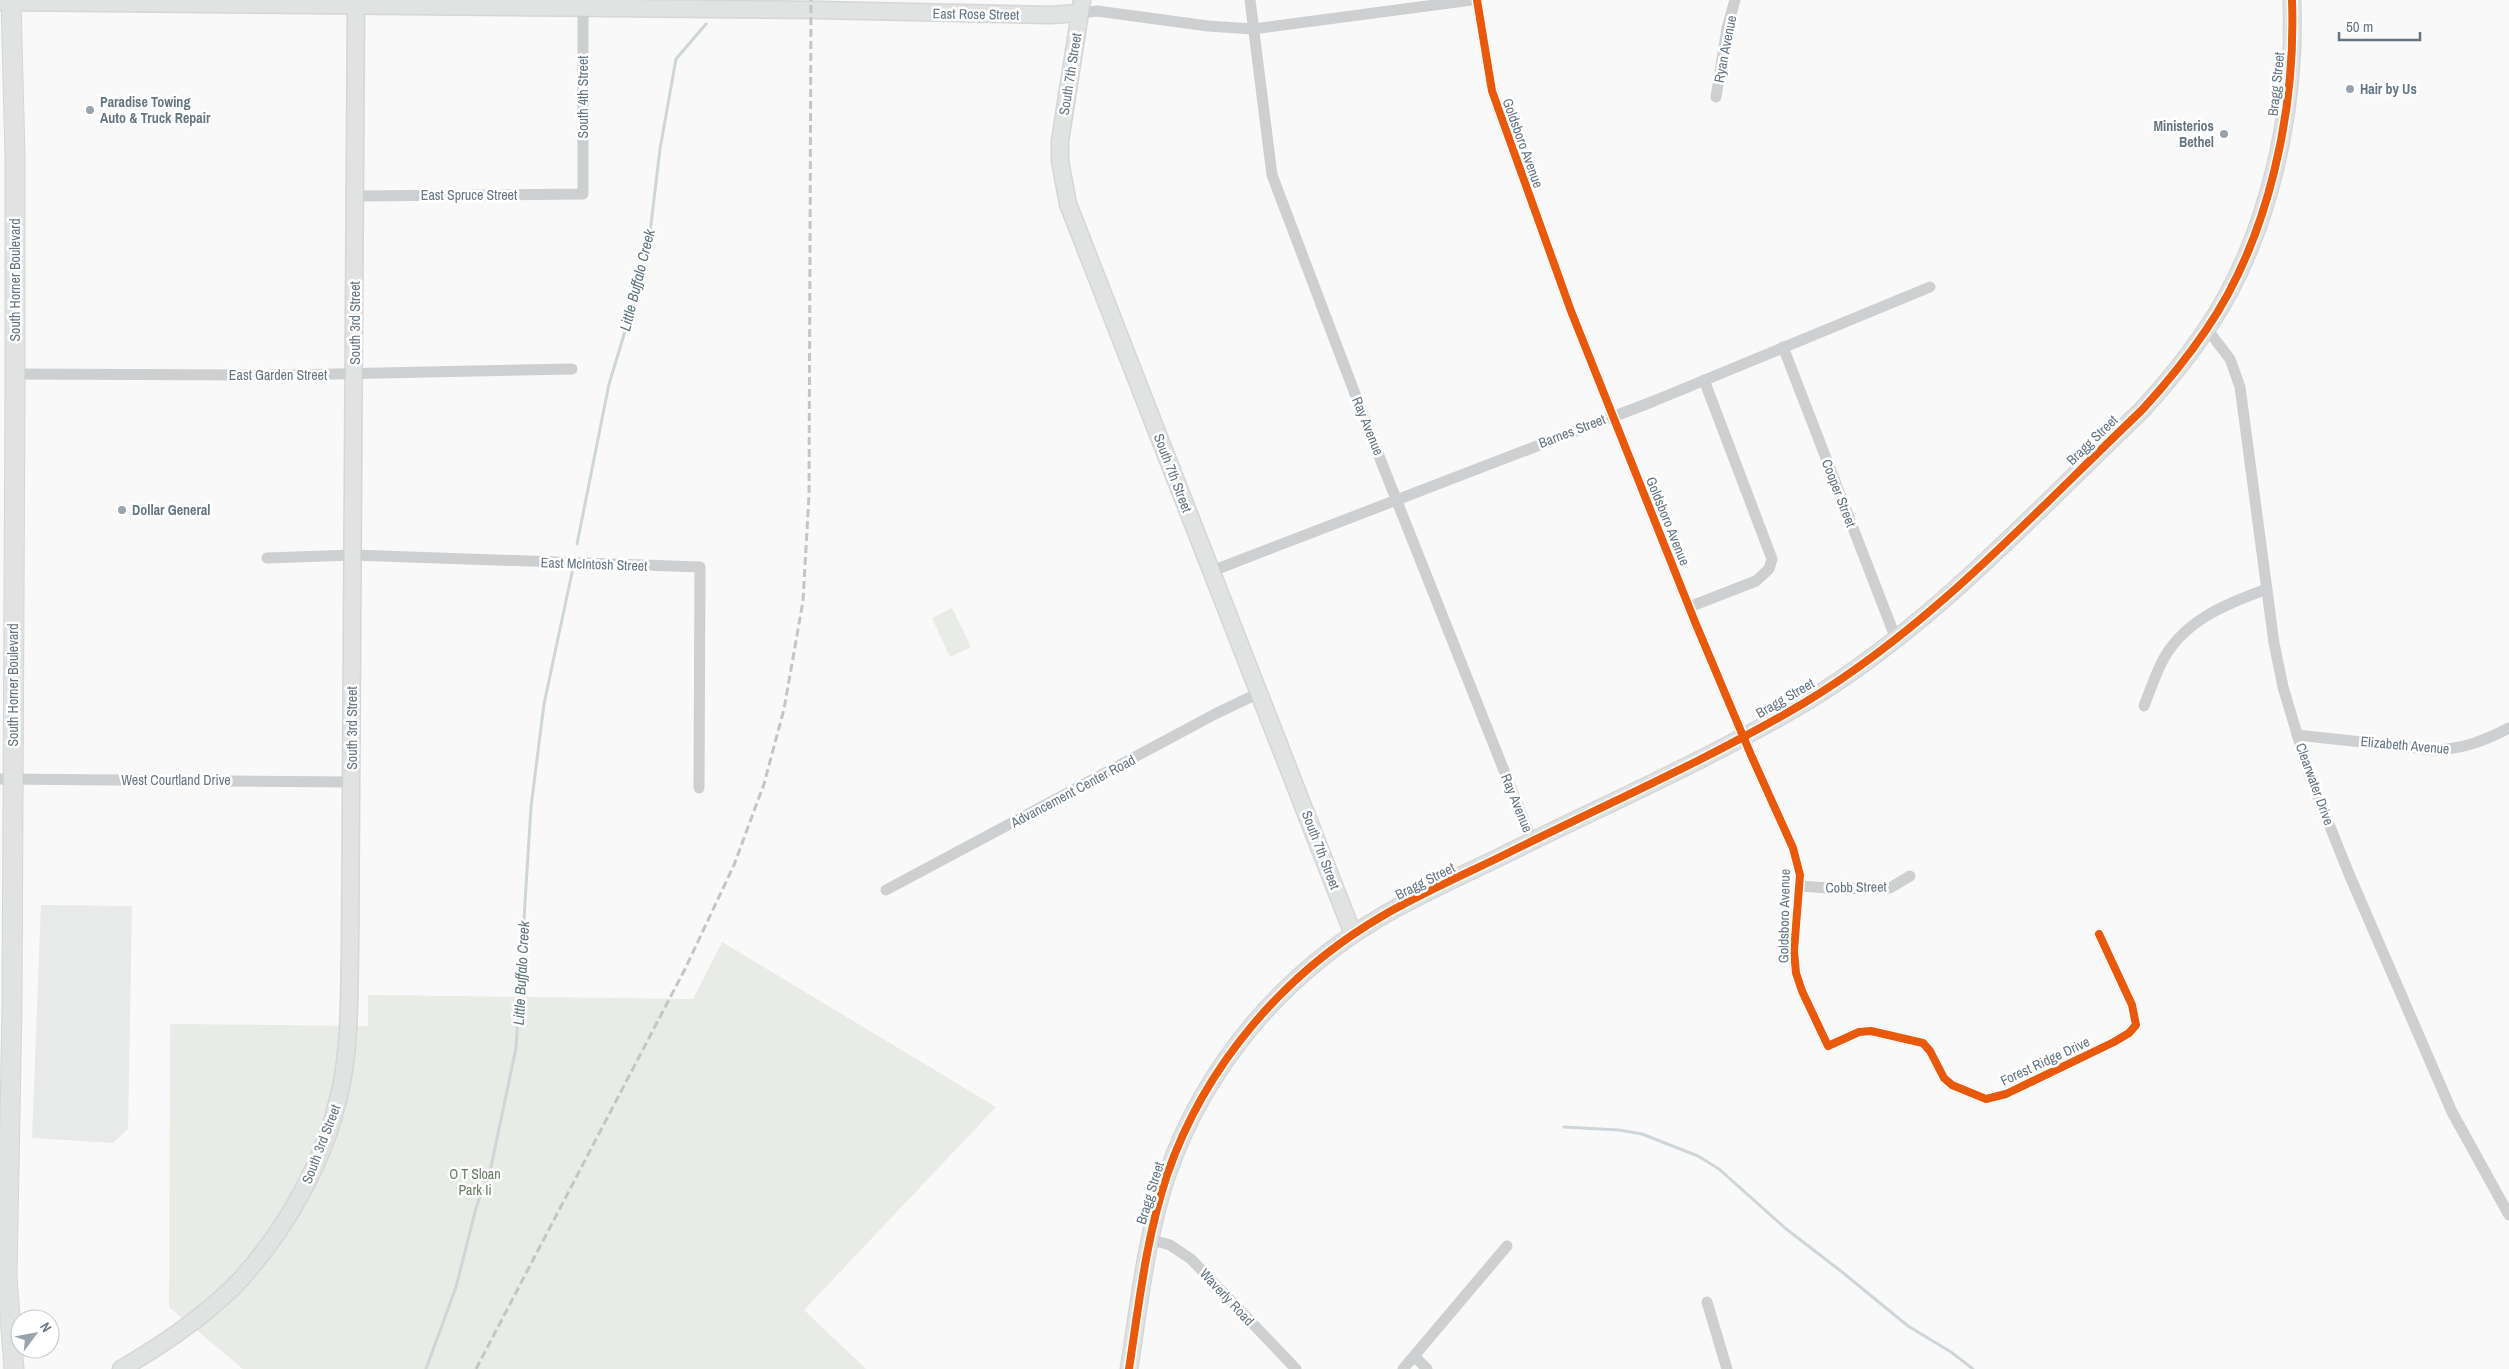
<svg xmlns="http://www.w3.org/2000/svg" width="2509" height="1369" font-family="'Archivo Narrow',sans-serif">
<rect width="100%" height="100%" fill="#f9f9f9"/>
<!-- built -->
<path fill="#e8e9e9" d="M41 905 132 906 128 1129 113 1143 32 1138Z"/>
<!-- green -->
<g fill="#e8ebe6">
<path d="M952 608 971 647 950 657 932 618Z"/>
<path d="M722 942 996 1107 804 1310 866 1369H243L169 1307 170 1024 368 1026V995L693 999Z"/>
</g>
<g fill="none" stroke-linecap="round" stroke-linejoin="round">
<!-- stream -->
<g stroke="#ced6d9" stroke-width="3">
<path d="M577 544 609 384 641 279 649 241 660 149 676 59 706 24"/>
<path d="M1564 1127 1619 1130 1642 1134 1698 1156 1719 1169 1785 1228 1842 1272 1908 1326 1951 1352 1973 1369"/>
<path d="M426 1369 456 1287 476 1208 491 1167 516 1048 531 807 544 704 573 568"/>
</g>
<!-- secondary casing -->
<g stroke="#d5d6d7" stroke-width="19">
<g id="secondary">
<path d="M1082 0 1060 141V161L1068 204 1353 934"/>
<path d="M0 2 818 10 1050 15 1080 13"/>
<path d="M121 1369C164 1344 208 1315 242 1278 288 1226 325 1160 340 1092 350 1046 349 999 350 953L356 0"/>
<path d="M1129 1369C1139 1304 1146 1238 1167 1175 1205 1065 1284 973 1384 915 1422 893 1463 875 1502 856 1602 806 1708 760 1804 703 1932 626 2035 512 2142 410 2165 385 2187 358 2206 330 2269 238 2296 110 2292 0"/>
</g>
</g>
<!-- primary casing -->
<g stroke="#d5d6d7" stroke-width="21">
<path id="primary" d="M11 0 15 156V394L12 1006 7 1276 14 1369"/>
</g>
<!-- street -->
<g stroke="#cecfd0" stroke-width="11">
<path d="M1250 0 1272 175 1371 436 1532 841"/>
<path d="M1477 0 1492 91 1571 311 1695 622 1751 755 1793 848 1800 875 1794 951 1796 973 1802 991 1828 1046 1859 1032 1871 1031 1923 1043 1930 1051 1944 1078 1952 1085 1986 1099 2006 1094 2114 1042 2129 1033 2136 1025 2132 1005 2099 934"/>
<path d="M1080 13 1097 11 1208 26 1253 29 1472 0"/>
<path d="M1716 97 1727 28 1735 0"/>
<path d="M355 196 583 194V1"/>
<path d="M2207 329 2230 359 2240 387 2274 643 2283 687 2309 774 2349 874 2452 1112 2509 1215"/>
<path d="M1783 347 1896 639"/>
<path d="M15 374 286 375 572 369"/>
<path d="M267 558 353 555 700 567 699 788"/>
<path d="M1212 571 1654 401 1930 287"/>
<path d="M1689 607 1756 581 1769 569 1772 559 1704 380"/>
<path d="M2144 706C2149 693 2154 679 2160 666 2180 622 2225 604 2267 589"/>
<path d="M2297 735 2435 750C2463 749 2484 741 2509 728"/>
<path d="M0 779 351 782"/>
<path d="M1800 886 1842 889 1890 888 1910 876"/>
<path d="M886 890 1217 713 1259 693"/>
<path d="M1149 1239 1170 1245 1191 1259 1296 1369"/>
<path d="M1707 1302 1727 1369"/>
<path d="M1415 1357 1427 1369"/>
<path d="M1403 1369 1507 1246"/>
</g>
<!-- secondary -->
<use href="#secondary" stroke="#e1e2e2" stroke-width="16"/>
<!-- primary -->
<use href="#primary" stroke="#e1e2e2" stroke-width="19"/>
<!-- rail -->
<path stroke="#c3c5c6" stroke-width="3" stroke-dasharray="8 4" stroke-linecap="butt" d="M476 1369 685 969 734 865 764 784 784 709 803 601 809 495 811 0"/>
<!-- cycleway casing -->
<g stroke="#fff" stroke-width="11">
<g id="cycleway">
<path d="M1477 0 1492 91 1571 311 1695 622 1751 755 1793 848 1800 875 1794 951 1796 973 1802 991 1828 1046 1859 1032 1871 1031 1923 1043 1930 1051 1944 1078 1952 1085 1986 1099 2006 1094 2114 1042 2129 1033 2136 1025 2132 1005 2099 934"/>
<path d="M1129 1369C1139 1304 1146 1238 1167 1175 1205 1065 1284 973 1384 915 1422 893 1463 875 1502 856 1602 806 1708 760 1804 703 1932 626 2035 512 2142 410 2165 385 2187 358 2206 330 2269 238 2296 110 2292 0"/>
</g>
</g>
<!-- cycleway -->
<use href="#cycleway" stroke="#e8590c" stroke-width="8"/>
</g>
<!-- markers -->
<g fill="#99a4ac" stroke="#fff" stroke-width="2">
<circle cx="2350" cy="89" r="5"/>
<circle cx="90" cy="110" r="5"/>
<circle cx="2224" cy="134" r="5"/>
<circle cx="122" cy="510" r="5"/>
</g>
<g text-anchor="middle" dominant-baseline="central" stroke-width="5" stroke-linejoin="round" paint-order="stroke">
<!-- street labels -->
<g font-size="14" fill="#657683" stroke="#fff">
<text transform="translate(976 14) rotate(1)">East Rose Street</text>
<text transform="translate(1725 49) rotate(-79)">Ryan Avenue</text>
<text transform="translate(1070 74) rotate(-81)">South 7th Street</text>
<text transform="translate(2276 84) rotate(-84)">Bragg Street</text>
<text transform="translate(583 97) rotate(-90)">South 4th Street</text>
<text transform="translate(1523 143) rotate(70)">Goldsboro Avenue</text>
<text x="469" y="195">East Spruce Street</text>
<text transform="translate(15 280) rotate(-90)">South Horner Boulevard</text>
<text transform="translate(355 323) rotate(-90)">South 3rd Street</text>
<text x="278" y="375">East Garden Street</text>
<text transform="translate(1368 426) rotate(68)">Ray Avenue</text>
<text transform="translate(1572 431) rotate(-21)">Barnes Street</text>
<text transform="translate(2092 440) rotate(-44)">Bragg Street</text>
<text transform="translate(1173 473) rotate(69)">South 7th Street</text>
<text transform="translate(1839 493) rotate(69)">Cooper Street</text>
<text transform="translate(1668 521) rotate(68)">Goldsboro Avenue</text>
<text transform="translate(594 564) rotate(2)">East McIntosh Street</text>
<text transform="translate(13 685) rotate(-90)">South Horner Boulevard</text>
<text transform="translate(1785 698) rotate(-30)">Bragg Street</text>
<text transform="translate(352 728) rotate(-90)">South 3rd Street</text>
<text transform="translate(2405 745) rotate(5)">Elizabeth Avenue</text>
<text x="176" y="780">West Courtland Drive</text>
<text transform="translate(2315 784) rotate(70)">Clearwater Drive</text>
<text transform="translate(1073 791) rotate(-28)">Advancement Center Road</text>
<text transform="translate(1517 803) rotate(68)">Ray Avenue</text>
<text transform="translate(1321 850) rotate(69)">South 7th Street</text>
<text transform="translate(1425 881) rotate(-27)">Bragg Street</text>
<text transform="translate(1856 887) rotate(-1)">Cobb Street</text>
<text transform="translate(1784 916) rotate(-89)">Goldsboro Avenue</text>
<text transform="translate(2045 1061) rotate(-25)">Forest Ridge Drive</text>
<text transform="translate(321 1144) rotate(-69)">South 3rd Street</text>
<text transform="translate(1150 1193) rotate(-73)">Bragg Street</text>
<text transform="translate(1227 1297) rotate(47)">Waverly Road</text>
</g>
<!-- poi labels -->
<g font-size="14" font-weight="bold" fill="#657683" stroke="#fff" text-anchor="start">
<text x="2360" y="89">Hair by Us</text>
<text x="100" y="102">Paradise Towing<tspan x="100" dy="16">Auto &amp; Truck Repair</tspan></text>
<text x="2214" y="126" text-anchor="end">Ministerios<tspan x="2214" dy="16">Bethel</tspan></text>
<text x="132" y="510">Dollar General</text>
</g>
<!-- park labels -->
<g font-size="14" fill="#687a64" stroke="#fff">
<text x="475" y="1174">O T Sloan<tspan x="475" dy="16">Park Ii</tspan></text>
</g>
<!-- water labels -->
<g font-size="15" font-style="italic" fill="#60757c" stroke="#fff">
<text transform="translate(637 280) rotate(-76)">Little Buffalo Creek</text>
<text transform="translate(521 973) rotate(-87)">Little Buffalo Creek</text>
</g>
</g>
<!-- north arrow -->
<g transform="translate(35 1334) rotate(58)"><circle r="24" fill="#ffffff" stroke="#c1c8cd"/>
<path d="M0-4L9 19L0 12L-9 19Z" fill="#99a4ac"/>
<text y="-8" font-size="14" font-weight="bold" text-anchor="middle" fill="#657683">N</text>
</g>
<!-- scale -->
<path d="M2339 32v8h81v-8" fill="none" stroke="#657683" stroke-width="2.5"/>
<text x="2346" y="32" font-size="15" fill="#657683" stroke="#ffffff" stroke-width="4" paint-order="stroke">50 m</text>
</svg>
